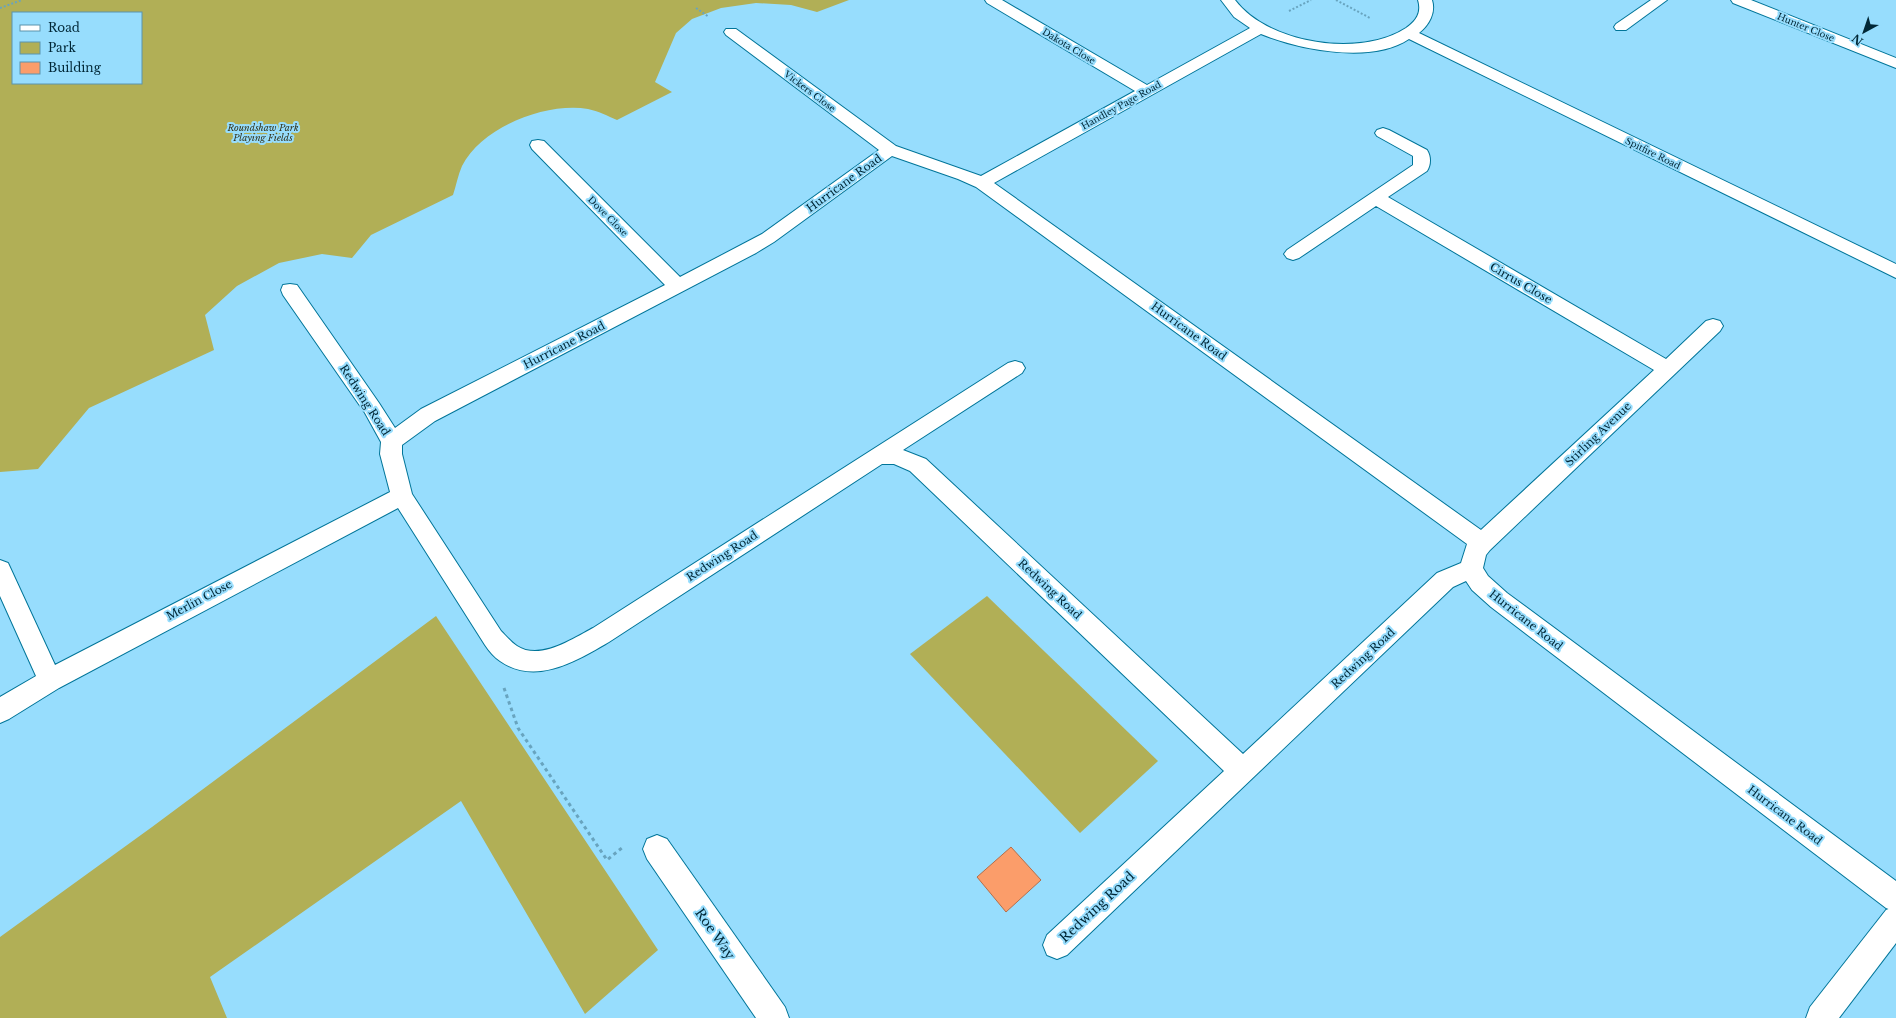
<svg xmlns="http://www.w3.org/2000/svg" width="1896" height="1018" font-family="'Libre Baskerville',serif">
<rect width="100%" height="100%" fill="#97ddfd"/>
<!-- green -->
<g fill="#b1af56" fill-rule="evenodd">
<path d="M0 0H849L817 12 791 5 756 3 721 8 692 19 676 33 655 82 672 92 617 120C608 116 598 111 588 109 546 102 482 127 462 166 458 175 456 186 453 195L371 235 352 258 322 254 279 263 237 286 205 315 214 350 89 408 38 469 0 472ZM13 13H141V83H13Z"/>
<path d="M987 596 1158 761 1080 833 910 654Z"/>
<path d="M436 616 658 950 585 1014 461 801 210 977 227 1018H0V937L152 827Z"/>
</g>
<!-- building -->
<path fill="#fb9d6a" stroke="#b46e49" d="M1011 847 1041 880 1006 912 977 877Z"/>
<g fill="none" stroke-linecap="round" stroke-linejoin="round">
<!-- minor casing -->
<g stroke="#007599" stroke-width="2">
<g id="minor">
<path d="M985 0H1002L1147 85 1250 28 1234 17 1221 0H1235C1268 44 1361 58 1406 28 1416 21 1422 13 1418 0H1432C1436 13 1429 25 1419 33L1896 264V278L1409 39C1372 64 1300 50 1261 34L994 183 1481 530 1654 370 1376 206 1299 258 1293 260 1287 258 1284 254 1287 250 1413 165V156L1377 136 1375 133 1377 130 1383 128 1389 130 1427 150C1431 156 1431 165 1427 171L1388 197 1666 359 1706 321 1713 319 1720 321 1723 326 1720 331 1490 550 1486 555 1483 568 1488 576 1507 593 1896 881V912L1886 908 1491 607 1472 590 1466 581 1453 587 1067 955 1057 959 1047 955 1043 945 1047 935 1224 771 910 471 894 464H882L609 642C576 661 536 686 500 661 494 657 489 651 485 645L398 508 59 688 9 719 0 723V697L36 676 0 596V560L8 563 55 665 390 492 380 454 381 442 365 413 283 295 281 290 283 285 290 284 297 285 379 403 395 428 421 409 665 285 532 149 530 145 532 141 538 140 544 141 680 277 762 234 879 150 726 35 724 32 726 29H736L896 146 981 176 1135 91 987 3ZM892 156 958 179 976 187 1467 544 1461 563 1437 573 1243 754 926 459 903 450 1022 373 1025 368 1022 363 1015 361 1008 363 593 628C572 639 540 661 517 646 511 642 506 636 501 631L412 494 402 454V445L435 421 756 253 774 242Z"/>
<path d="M1651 0H1667L1626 30H1616L1614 27 1616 24Z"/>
<path d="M1731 0H1751L1896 58V68L1733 3Z"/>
<path d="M657 835 667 839 785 1007 789 1018H756L647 859 643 849 647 839Z"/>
</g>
</g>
<!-- major casing -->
<g stroke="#007599" stroke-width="2">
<path id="major" d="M1896 906V943L1839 1018H1806L1810 1007 1886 910Z"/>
</g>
<!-- path-far1 -->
<g stroke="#68a4bf" stroke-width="2" stroke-dasharray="2 2" stroke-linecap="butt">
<path d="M1336 0 1370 18"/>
<path d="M0 8 22 0"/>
<path d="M696 8 709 17"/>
<path d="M1289 11 1311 0"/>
</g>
<!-- path -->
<path stroke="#68a4bf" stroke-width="3" stroke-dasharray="3.5 3.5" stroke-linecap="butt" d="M504 688 518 728 607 860 623 847"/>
<!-- minor -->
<use href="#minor" fill="#fff" fill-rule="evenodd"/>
<!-- major -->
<use href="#major" fill="#fff" fill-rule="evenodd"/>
</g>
<g text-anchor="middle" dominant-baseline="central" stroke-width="4" stroke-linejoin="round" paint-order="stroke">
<!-- far-street labels -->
<g font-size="9" fill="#002736" stroke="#97ddfd">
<text transform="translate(1806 27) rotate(22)">Hunter Close</text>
<text transform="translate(1069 46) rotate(31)">Dakota Close</text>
<text transform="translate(810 91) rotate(37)">Vickers Close</text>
<text transform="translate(1121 105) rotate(-29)">Handley Page Road</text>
<text transform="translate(1653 153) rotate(26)">Spitfire Road</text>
<text transform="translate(608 216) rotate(45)">Dove Close</text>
</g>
<!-- far-park labels -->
<g font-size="9" font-style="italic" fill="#33331b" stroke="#97ddfd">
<text x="263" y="127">Roundshaw Park<tspan x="263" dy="10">Playing Fields</tspan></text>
</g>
<!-- street labels -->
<g font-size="11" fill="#002736" stroke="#97ddfd">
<text transform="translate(844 183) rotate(-36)">Hurricane Road</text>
<text transform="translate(1521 283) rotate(30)">Cirrus Close</text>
<text transform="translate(1189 331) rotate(36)">Hurricane Road</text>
<text transform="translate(564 345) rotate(-27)">Hurricane Road</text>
<text transform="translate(365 400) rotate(57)">Redwing Road</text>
<text transform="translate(1598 434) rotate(-44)">Stirling Avenue</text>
<text transform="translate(722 556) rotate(-33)">Redwing Road</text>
<text transform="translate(1050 589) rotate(43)">Redwing Road</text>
<text transform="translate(199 600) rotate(-28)">Merlin Close</text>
<text transform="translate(1526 620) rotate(38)">Hurricane Road</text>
<text transform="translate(1363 658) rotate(-43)">Redwing Road</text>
<text transform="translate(1785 815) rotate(37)">Hurricane Road</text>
</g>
<!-- near-street labels -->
<g font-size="13" fill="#002736" stroke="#97ddfd">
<text transform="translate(1097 907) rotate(-43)">Redwing Road</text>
<text transform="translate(715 934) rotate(55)">Roe Way</text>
</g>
</g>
<!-- legend -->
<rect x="12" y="12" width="130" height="72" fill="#97ddfd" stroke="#5b94ad"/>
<rect x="20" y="25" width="20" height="6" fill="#ffffff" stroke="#5b94ad"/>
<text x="48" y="32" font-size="12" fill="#002736">Road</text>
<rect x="20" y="42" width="20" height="12" fill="#b1af56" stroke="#5b94ad"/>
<text x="48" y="52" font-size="12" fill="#002736">Park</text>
<rect x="20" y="62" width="20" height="12" fill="#fb9d6a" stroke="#5b94ad"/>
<text x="48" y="72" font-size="12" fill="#002736">Building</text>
<!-- north arrow -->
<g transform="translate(1864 32) rotate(220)" stroke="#97ddfd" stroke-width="3" paint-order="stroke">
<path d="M0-3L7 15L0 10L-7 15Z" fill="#002736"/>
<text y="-6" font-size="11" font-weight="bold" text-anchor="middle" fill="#002736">N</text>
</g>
</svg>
